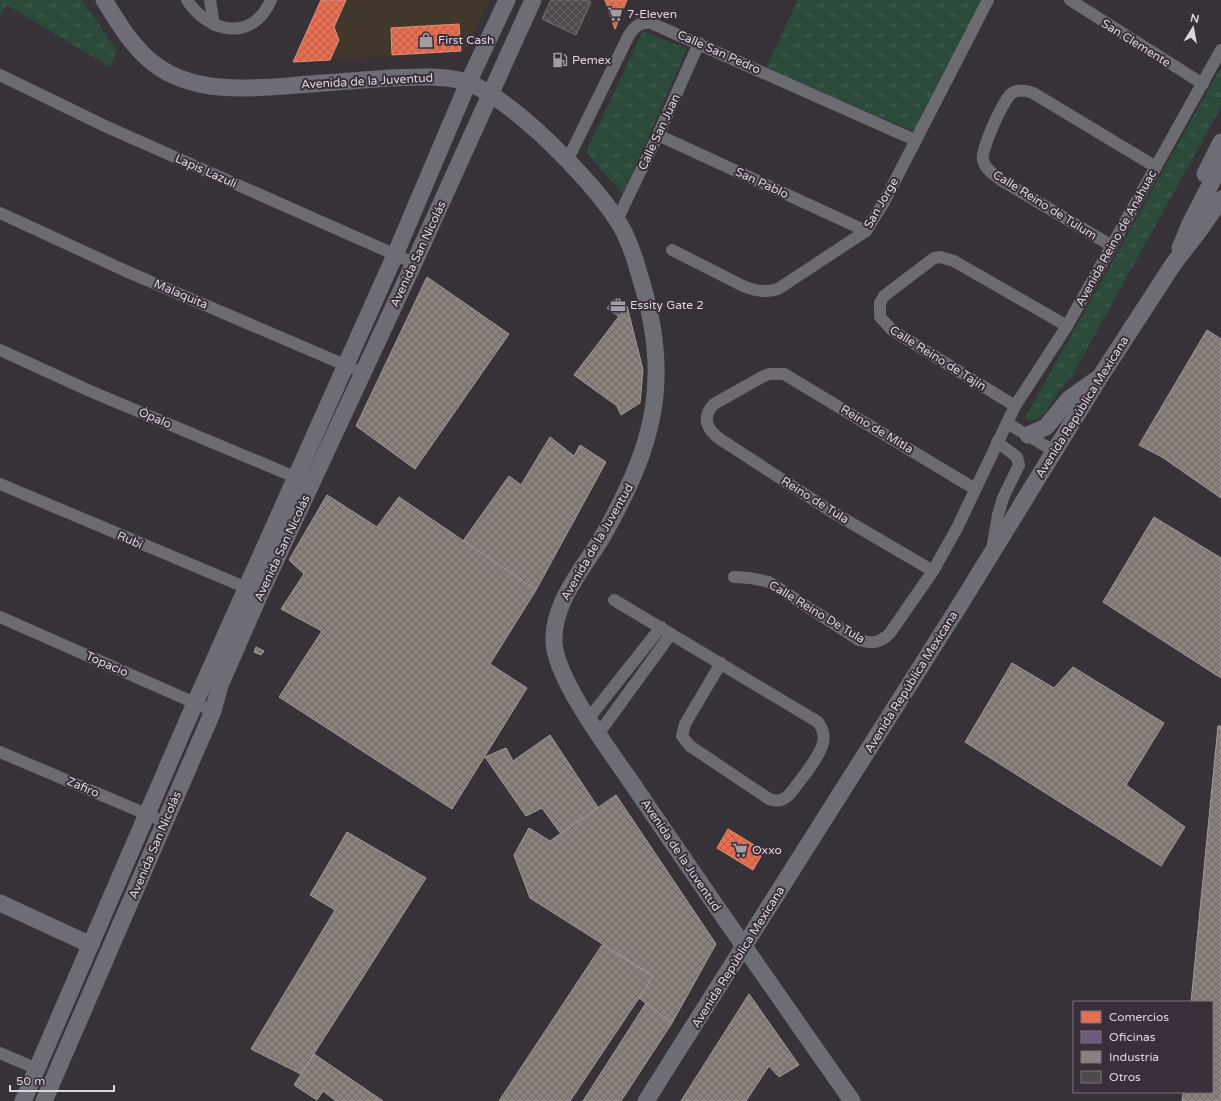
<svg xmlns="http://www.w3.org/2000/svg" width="1221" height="1101" font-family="'Varela Round',sans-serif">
<defs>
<pattern id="grass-tufts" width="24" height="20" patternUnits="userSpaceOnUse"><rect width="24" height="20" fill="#2b4a3a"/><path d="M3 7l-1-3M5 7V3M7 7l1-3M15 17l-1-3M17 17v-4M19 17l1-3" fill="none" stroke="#496356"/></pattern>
<pattern id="shops-cross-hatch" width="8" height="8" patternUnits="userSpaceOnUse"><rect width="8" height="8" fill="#e76f51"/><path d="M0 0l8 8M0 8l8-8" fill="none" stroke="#b6614c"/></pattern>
<pattern id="offices-cross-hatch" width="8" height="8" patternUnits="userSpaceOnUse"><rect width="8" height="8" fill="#6d597a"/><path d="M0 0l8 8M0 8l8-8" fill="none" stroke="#81708c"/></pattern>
<pattern id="industry-cross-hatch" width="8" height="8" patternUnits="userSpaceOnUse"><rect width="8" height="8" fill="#8a817c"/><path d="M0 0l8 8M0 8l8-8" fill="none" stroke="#716a68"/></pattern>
<pattern id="building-cross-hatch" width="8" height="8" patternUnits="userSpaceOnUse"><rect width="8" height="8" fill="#4e494a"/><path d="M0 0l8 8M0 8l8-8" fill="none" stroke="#676264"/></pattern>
</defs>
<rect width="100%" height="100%" fill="#373237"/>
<!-- commercial -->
<path fill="#41382b" d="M321 0H489L467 47 461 51 293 62Z"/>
<!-- grass -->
<g fill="url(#grass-tufts)">
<path d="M0 0H82L117 51 110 67 7 5 0 15Z"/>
<path d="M798 0H981L915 132 766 68Z"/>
<path d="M643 31 687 49 623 194 586 152Z"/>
<path d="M1221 67V107L1072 376 1063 386 1042 417 1030 421 1025 418Z"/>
</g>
<!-- shops -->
<g fill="url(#shops-cross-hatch)" stroke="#e48e7b">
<path d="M321 0H346L334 27 339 40 330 60 293 62Z"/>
<path d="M605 0H627L615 29Z"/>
<path d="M459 24 461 51 392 55 391 28Z"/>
<path d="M728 829 764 851 753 870 717 848Z"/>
</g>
<!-- offices -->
<path fill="url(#offices-cross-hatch)" stroke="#8e7e97" d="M616 297 627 306 619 317 607 308Z"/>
<!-- industry -->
<g fill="url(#industry-cross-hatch)" stroke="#a39a99">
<path d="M427 277 509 334 415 469 356 426Z"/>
<path d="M627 306 643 370 640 403 621 415 617 406 574 375Z"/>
<path d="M1207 330 1221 339V498L1162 457 1139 445Z"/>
<path d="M550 437 574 456 580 445 606 462 536 590 463 541 509 476 521 485Z"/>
<path d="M327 495 377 527 399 497 536 590 490 664 527 688 452 809 279 697 322 631 281 609 304 574 289 560Z"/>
<path d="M1154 517 1221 558V678L1103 602Z"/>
<path d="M256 647 264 651 261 655 254 652Z"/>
<path d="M1012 663 1054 688 1073 667 1164 723 1126 785 1185 827 1161 866 965 742Z"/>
<path d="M1218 726H1221V1101H1182L1183 1092H1212V1002H1191Z"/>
<path d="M550 735 599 809 561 834 542 808 526 816 485 757 506 748 513 761Z"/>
<path d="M616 795 716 944 672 1023 639 998 653 976 530 898 514 855 529 828 550 841Z"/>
<path d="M347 832 426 878 301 1074 251 1049 335 910 310 895Z"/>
<path d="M602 945 653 976 639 998 570 1101H499Z"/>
<path d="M749 994 799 1065 779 1077 769 1066 746 1101H681Z"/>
<path d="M646 1003 672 1023 621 1101H583Z"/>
<path d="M314 1054 383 1101H336L323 1091 317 1100 294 1085Z"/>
</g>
<!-- building -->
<path fill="url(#building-cross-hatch)" stroke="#767172" d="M551 0H587L591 2 576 35 542 19Z"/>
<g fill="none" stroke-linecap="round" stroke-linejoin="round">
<!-- street -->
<g stroke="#6d6b72" stroke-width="12">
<path d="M187 0C209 34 253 42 271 0"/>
<path d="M210 0 214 25"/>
<path d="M1070 0 1203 84"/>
<path d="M0 75 107 127 414 263"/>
<path d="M658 135 866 231"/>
<path d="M568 159 629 35C635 26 640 22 651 23L915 140"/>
<path d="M0 213 128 272 352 368"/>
<path d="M617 220 658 135 699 43"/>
<path d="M1112 246 1001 180C994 175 985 169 983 160 980 151 1004 98 1012 93 1019 89 1026 90 1033 93L1156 167"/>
<path d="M672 250 743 286C756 291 765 293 778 289L866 231 884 202 988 0"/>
<path d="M0 350 90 391 302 480"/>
<path d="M1015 406 892 330 880 317V303L884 296 934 258 940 257 954 261 1067 326"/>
<path d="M1007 423 1054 451"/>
<path d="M0 484 254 591"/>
<path d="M992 549 998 515 1003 498 1019 465 1017 457 997 442"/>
<path d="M933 571 829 510 720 439C707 430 701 417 714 404L762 377 769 374H784L975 489"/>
<path d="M734 577 750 578 769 582 859 640C873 644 880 643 890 633L933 571 957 528 1015 406 1067 326 1221 50"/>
<path d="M614 600 818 722C823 729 825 735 823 743 820 757 798 783 789 795 782 801 778 802 769 799L690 746 682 736 685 724 721 663"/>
<path d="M0 617 213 711"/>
<path d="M589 718 661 627"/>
<path d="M599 733 671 634"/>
<path d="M0 752 165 822"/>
<path d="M0 1053 37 1069"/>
</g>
<!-- secondary -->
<g stroke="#6e6d75" stroke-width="17">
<path d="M104 0C118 22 132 47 153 63 196 97 259 88 310 84 337 82 363 80 390 78 414 77 440 75 463 81 509 95 591 179 617 220 629 238 635 259 641 280 672 380 654 445 604 534 585 567 552 602 554 642 556 681 613 755 636 789 707 894 779 997 852 1101"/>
<path d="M1205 174 1221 142"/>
<path d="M1180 248 1190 224 1221 164"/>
<path d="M1028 435 1046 427 1069 399 1097 379"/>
<path d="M0 903 91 945"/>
<path d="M23 1101 195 703 395 255 468 83 507 0"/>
<path d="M44 1101 213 711 220 685 260 594 414 263 533 0"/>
<path d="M646 1101 961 603 1100 377 1174 263 1199 231 1221 199"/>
</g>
</g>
<!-- icons -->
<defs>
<g id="supermarket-bare" transform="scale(1.2)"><path d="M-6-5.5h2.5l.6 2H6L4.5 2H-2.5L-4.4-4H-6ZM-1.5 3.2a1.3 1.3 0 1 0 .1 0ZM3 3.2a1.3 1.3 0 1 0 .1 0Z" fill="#a29da2" stroke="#392f3a" stroke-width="2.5" paint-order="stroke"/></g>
<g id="shop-bare" transform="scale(1.2)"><path d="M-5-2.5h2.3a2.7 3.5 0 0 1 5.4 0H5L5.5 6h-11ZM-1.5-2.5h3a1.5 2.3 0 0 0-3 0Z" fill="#a29da2" stroke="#392f3a" stroke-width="2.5" paint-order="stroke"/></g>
<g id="fuel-bare" transform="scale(1.2)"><path d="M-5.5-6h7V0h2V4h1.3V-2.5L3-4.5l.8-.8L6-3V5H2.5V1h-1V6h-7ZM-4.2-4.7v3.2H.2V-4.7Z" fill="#a29da2" stroke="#392f3a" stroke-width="2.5" paint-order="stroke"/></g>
<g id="office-bare" transform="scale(1.2)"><path d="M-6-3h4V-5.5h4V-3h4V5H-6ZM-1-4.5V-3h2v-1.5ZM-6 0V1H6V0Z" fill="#a29da2" stroke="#392f3a" stroke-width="2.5" paint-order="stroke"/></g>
</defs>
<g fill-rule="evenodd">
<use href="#supermarket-bare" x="615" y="14"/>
<use href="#shop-bare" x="426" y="40"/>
<use href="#fuel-bare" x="560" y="60"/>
<use href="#office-bare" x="618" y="305"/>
<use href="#supermarket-bare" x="740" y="850"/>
</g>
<g text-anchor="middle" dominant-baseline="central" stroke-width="4" stroke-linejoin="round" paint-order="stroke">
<!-- poi labels -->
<g font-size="12" fill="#dcd6dc" stroke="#392f3a" text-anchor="start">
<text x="627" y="14">7-Eleven</text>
<text x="438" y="40">First Cash</text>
<text x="572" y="60">Pemex</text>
<text x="630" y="305">Essity Gate 2</text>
<text x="752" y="850">Oxxo</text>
</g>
<!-- street labels -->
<g font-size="12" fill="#dcd6dc" stroke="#392f3a">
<text transform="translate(1136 43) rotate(32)">San Clemente</text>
<text transform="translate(719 52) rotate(24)">Calle San Pedro</text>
<text transform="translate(367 81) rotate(-3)">Avenida de la Juventud</text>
<text transform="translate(659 132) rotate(-65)">Calle San Juan</text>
<text transform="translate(206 171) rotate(24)">Lapis Lazuli</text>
<text transform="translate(762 183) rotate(25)">San Pablo</text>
<text transform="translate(881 203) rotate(-60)">San Jorge</text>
<text transform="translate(1045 205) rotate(32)">Calle Reino de Tulum</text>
<text transform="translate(1116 238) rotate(-61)">Avenida Reino de Anáhuac</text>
<text transform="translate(418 254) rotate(-65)">Avenida San Nicolás</text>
<text transform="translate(181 294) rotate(23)">Malaquita</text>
<text transform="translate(938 358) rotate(32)">Calle Reino de Tajín</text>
<text transform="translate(1082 407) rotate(-58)">Avenida República Mexicana</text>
<text transform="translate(155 418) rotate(23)">Ópalo</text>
<text transform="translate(877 429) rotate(31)">Reino de Mitla</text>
<text transform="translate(815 500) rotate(32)">Reino de Tula</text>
<text transform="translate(130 540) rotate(23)">Rubí</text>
<text transform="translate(597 542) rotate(-60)">Avenida de la Juventud</text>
<text transform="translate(282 548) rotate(-65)">Avenida San Nicolás</text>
<text transform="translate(817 612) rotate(31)">Calle Reino De Tula</text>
<text transform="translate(107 664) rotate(24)">Topacio</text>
<text transform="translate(911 682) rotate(-58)">Avenida República Mexicana</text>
<text transform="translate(83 787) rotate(23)">Zafiro</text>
<text transform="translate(155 845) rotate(-67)">Avenida San Nicolás</text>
<text transform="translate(681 855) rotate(56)">Avenida de la Juventud</text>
<text transform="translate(738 957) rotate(-58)">Avenida República Mexicana</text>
</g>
</g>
<!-- legend -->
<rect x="1073" y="1001" width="140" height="92" fill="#392f3a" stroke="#7a727b"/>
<rect x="1081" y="1011" width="20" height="12" fill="#e76f51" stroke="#7a727b"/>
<text x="1109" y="1021" font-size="12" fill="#dcd6dc">Comercios</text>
<rect x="1081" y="1031" width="20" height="12" fill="#6d597a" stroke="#7a727b"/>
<text x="1109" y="1041" font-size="12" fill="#dcd6dc">Oficinas</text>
<rect x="1081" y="1051" width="20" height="12" fill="#8a817c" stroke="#7a727b"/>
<text x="1109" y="1061" font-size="12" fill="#dcd6dc">Industria</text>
<rect x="1081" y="1071" width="20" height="12" fill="#4e494a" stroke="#7a727b"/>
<text x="1109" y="1081" font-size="12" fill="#dcd6dc">Otros</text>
<!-- north arrow -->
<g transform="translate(1193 28) rotate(11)" stroke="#392f3a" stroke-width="3" paint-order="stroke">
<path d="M0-3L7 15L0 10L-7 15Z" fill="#dcd6dc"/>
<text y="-6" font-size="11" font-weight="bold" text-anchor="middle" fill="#dcd6dc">N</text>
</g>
<!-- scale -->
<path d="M10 1085v6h104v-6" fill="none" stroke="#dcd6dc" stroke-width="2"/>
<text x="16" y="1085" font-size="12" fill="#dcd6dc" stroke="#392f3a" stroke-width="3" paint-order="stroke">50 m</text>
</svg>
